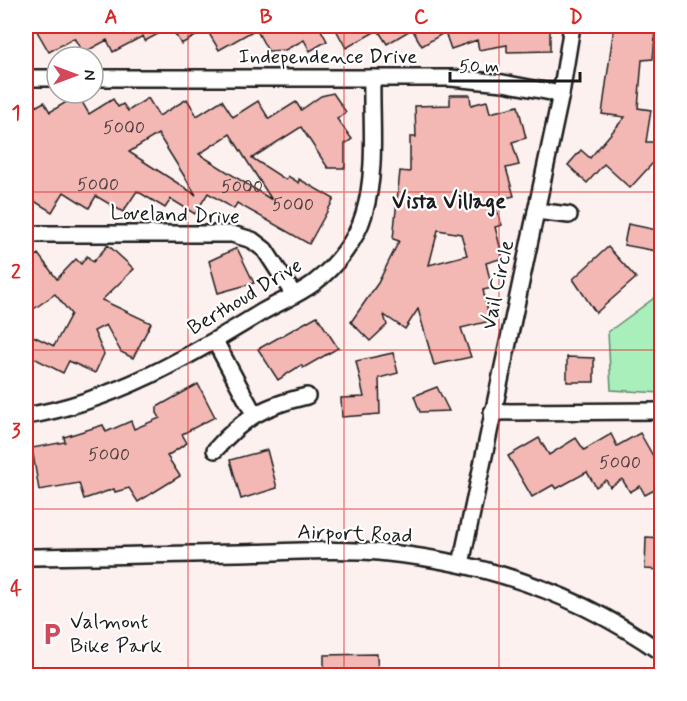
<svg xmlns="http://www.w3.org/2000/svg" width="687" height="701" font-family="Mynerve,sans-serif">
<rect width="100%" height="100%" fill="#fdf1f0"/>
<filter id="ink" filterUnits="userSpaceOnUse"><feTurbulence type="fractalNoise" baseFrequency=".0167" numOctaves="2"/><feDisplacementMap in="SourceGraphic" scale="12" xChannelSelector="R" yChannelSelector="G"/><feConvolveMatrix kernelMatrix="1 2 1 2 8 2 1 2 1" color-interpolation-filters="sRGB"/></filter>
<g filter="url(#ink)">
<!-- green -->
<path fill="#a8efbc" stroke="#62866c" stroke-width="1.5" d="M661 293V393L611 390 608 332Z"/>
<!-- building -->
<g fill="#f4b8b4" stroke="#1c1c1c" stroke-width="1.5" fill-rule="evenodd">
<path d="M34 26H330L321 30 327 41 310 51 304 40 285 50 268 51 256 29 219 50 207 30 181 44 171 27 145 41 143 36 113 52 107 40 83 53 74 38 49 52Z"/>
<path d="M334 26H455L449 29 469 26H550V51L507 52V45L479 50 477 40 451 49 445 32 422 46 412 29 387 44 378 30 346 48Z"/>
<path d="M614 26H656L653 59 642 60 638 108 651 110 646 142H662V153L630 188 604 164 587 183 568 165 581 150 590 158 625 117 602 114Z"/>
<path d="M333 93 346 112 337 119 352 139 345 144V168H328L301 127 252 158 286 180 288 176 299 183V179L334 199 309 244 237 203 234 209 208 193 195 214 171 199 165 208 137 191 123 212 96 196 89 208 64 192 52 212 26 196V112L44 102 50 112 78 95 89 114 113 99 118 107 123 104 128 111 148 98 159 116 187 99 197 116 222 100 233 117 258 101 269 119 296 102 301 110 321 96ZM158 134 196 195 129 152ZM230 134 247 161 272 200 199 154Z"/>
<path d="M450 95H470L471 105 487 101 490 113 518 106 526 138 512 142 519 165 506 168 514 196 494 201 502 225 495 227 503 258 486 263 492 288 483 290 490 321 461 328 471 357 434 365 418 309 405 329 384 315 387 325 370 341 351 322 378 283 399 241 393 239 400 171 410 172V137H416L415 106 450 105ZM438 230 461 234 467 255 429 265Z"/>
<path d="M628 224 662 231V252L624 245Z"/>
<path d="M108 245 134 269 102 300 151 323 133 358 121 352 106 325 94 331 104 354 95 373 69 361 63 373 26 354 33 336 54 346 71 314 55 294 31 311 26 303V264L38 254 57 279 76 259 81 264 87 256 93 262Z"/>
<path d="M608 247 636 278 596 313 573 279Z"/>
<path d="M237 248 254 283 218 293 209 261Z"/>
<path d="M317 316 338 348 303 368 301 365 278 380 258 349Z"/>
<path d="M393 353 398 373 379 378 380 414 342 417 341 398 364 397 356 361Z"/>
<path d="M567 357 594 358V382H567Z"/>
<path d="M198 384 215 417 182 434 187 443 167 456 180 476 138 502 129 488 115 492 114 489 84 499 79 483 39 490 32 448 65 442 64 437 103 425 106 432 131 421 134 429 160 418 157 413V407Z"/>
<path d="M437 387 449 411 420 412 414 396Z"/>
<path d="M640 433 662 472V486L645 495 640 486 630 492 622 479 610 487 606 480 596 487 587 472 556 489 553 485 532 497 508 456 539 438 549 455 576 438 584 450 611 434 617 446Z"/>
<path d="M267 450 277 488 241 499 230 460Z"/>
<path d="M646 537 662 538V570L645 569Z"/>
<path d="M377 654 378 675H324V655Z"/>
</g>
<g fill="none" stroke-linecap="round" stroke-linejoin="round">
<!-- street casing -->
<g stroke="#1c1c1c" stroke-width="20">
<g id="street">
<path d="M26 78H57"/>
<path d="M93 78H451L503 83 561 94"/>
<path d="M536 211 569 215"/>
<path d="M26 234H232L252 240 265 250 294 295"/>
<path d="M215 341 254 414"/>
<path d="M492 412 662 411"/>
<path d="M26 416C112 402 189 357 262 312 279 302 298 295 314 283 336 266 356 241 364 214 377 171 371 122 372 78"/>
<path d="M215 450C244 417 264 406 307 396"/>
<path d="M26 557C97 557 168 554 239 553 288 552 339 548 388 553 489 563 579 594 662 653"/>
<path d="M461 564 561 94 572 26"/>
</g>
</g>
<!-- street -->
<use href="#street" stroke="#fff" stroke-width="15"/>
</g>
</g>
<!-- grid -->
<path fill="none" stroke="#d62828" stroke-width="1.5" stroke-opacity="0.55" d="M188 26V676M344 26V676M499 26V676M26 192H662M26 350H662M26 509H662"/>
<!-- icons -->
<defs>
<g id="parking-bare" transform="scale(1.8)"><path d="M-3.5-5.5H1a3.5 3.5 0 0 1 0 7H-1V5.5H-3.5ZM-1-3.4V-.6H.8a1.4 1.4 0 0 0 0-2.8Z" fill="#d1495b" stroke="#fff" stroke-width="2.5" paint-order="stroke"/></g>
</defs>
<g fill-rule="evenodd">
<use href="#parking-bare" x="52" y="634"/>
</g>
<g text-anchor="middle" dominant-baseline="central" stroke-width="4.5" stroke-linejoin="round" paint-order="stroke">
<!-- number labels -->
<g font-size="18" fill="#524342">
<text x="124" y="128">5000</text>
<text x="98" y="185">5000</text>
<text x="242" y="187">5000</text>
<text x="293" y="205">5000</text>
<text x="109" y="455">5000</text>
<text x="620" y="463">5000</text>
</g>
<!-- street labels -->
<g font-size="21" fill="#1c1c1c" stroke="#fff">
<text x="328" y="57">Independence Drive</text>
<text transform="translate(175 215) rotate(2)">Loveland Drive</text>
<text transform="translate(498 285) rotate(-78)">Vail Circle</text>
<text transform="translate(245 297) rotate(-31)">Berthoud Drive</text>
<text transform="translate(355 534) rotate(2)">Airport Road</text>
</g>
<!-- poi labels -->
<g font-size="21" fill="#1c1c1c" stroke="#fff" text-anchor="start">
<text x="70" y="622">Valmont<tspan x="70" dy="24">Bike Park</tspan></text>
</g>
<!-- neighbourhood labels -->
<g font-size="22" font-weight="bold" fill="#1c1c1c" stroke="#fff">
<text x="449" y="202">Vista Village</text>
</g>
</g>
<!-- margin -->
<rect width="687" height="701" fill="none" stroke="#fff" stroke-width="66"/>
<!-- north arrow -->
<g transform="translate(75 75) rotate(90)"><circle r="28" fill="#ffffff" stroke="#a4a4a4" stroke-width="1.5"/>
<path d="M0-4.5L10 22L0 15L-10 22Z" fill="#d1495b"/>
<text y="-9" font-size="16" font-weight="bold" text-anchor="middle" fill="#1c1c1c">N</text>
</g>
<!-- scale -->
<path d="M450 72v9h130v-9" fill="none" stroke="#1c1c1c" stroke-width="3"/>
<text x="459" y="72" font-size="18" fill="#1c1c1c" stroke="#ffffff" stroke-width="4.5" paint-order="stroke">50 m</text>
<rect x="33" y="33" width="621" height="635" fill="none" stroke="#d62828" stroke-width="2"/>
<g font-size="20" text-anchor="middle" font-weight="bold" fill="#d62828">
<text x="111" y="23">A</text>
<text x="266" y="23">B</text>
<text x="421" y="23">C</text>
<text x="576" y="23">D</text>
<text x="16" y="119">1</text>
<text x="16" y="278">2</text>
<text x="16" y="437">3</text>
<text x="16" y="595">4</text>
</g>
</svg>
